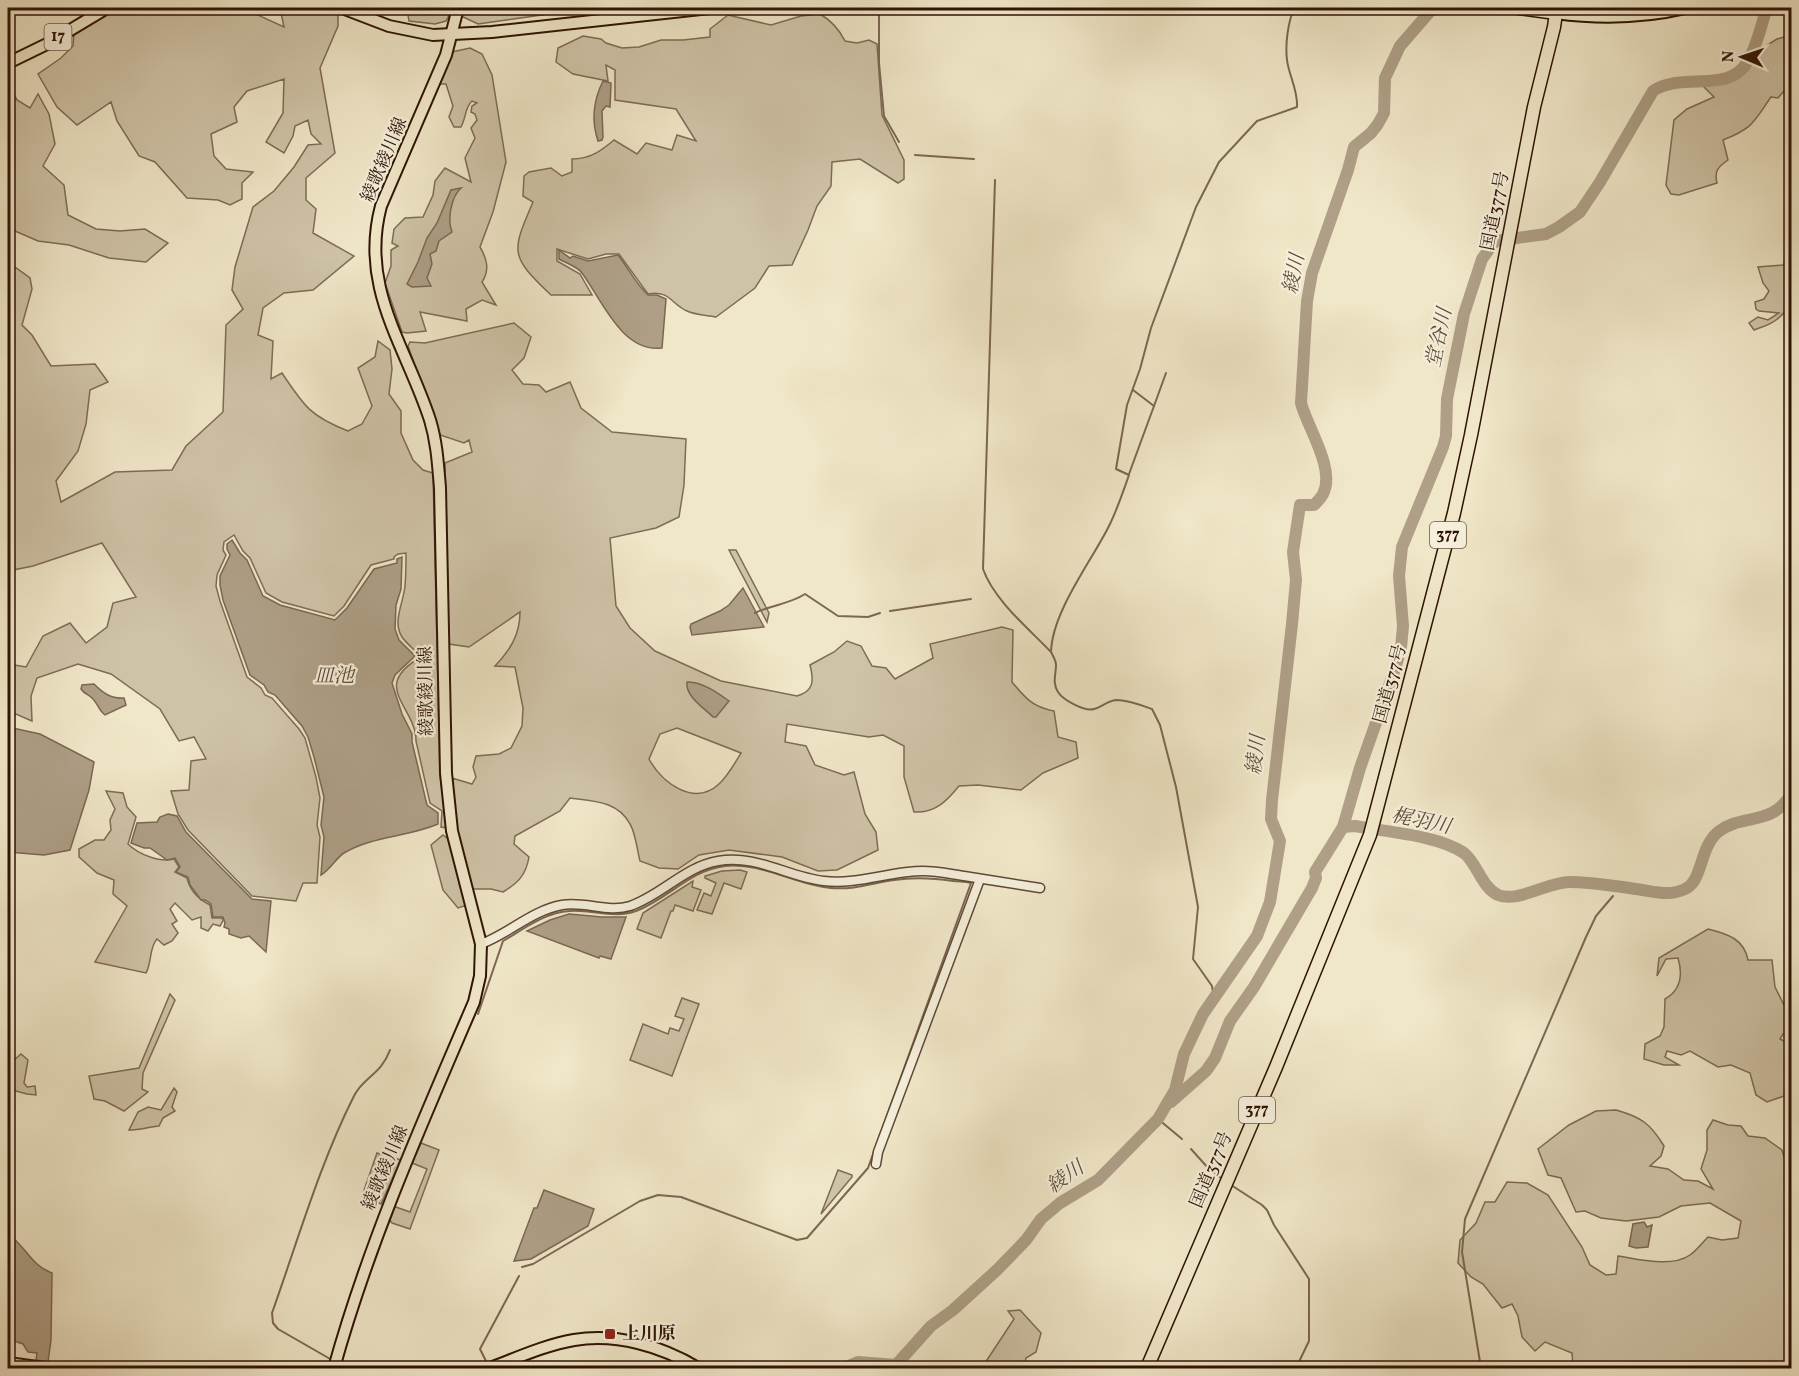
<svg xmlns="http://www.w3.org/2000/svg" width="1799" height="1376" font-family="Vollkorn,'Noto Serif JP',serif">
<rect width="100%" height="100%" fill="#f0e7c8"/>
<filter id="stains"><feTurbulence type="fractalNoise" baseFrequency=".00333" numOctaves="4"/><feColorMatrix values="0 0 0 0 .2 0 0 0 0 .09 0 0 0 0 .02 0 0 0 .5 -.17"/></filter>
<radialGradient id="worn" r=".72"><stop offset=".6" stop-color="#630" stop-opacity="0"/><stop offset="1" stop-color="#630" stop-opacity=".3"/></radialGradient>
<!-- green -->
<g fill="#cfc3a7" stroke="#7e6b56" stroke-width="1.5" fill-rule="evenodd">
<path d="M118 8H222L249 11 284 27 280 8 338 9V26L320 68 335 153 306 178V200L316 209 313 233 354 256 313 290 284 293 263 308 258 335 273 341 271 379 282 373C304 406 310 416 348 431L362 424 372 406 358 368 375 357 378 341 390 350 392 369 389 394 401 411V433L413 460 423 470 433 473 440 775 447 828 441 827 442 811 430 803 416 741C416 706 369 687 421 657 416 651 405 642 402 637 392 622 404 601 405 586 406 575 406 564 406 553L398 554 394 557V559L371 565 344 606 334 616 282 602 266 593 250 558 243 551 234 535 224 542 223 550 226 555 217 575 216 586 220 601 247 677 261 688 265 695 272 698 299 729 305 738 316 777 320 798 317 825 320 837 317 883H303L296 901 252 896 188 830 178 814 171 791 189 790 191 761 206 759 194 737 179 741 160 709 111 674 78 664 37 678 31 696 32 721 16 714 8 718V664L26 667 43 636 70 623 86 643 107 627 113 603 136 597 102 543 33 566 8 571V262L30 278 32 289 22 325 32 335 51 366 95 364 108 382 90 390 86 424 78 451 56 481 61 502 115 472 172 470 186 446 223 412 226 325 243 309 232 290 235 267 253 207 274 191 294 167 308 145 321 144 311 134 308 120 295 126 293 136 284 153 266 142 283 113 284 79 247 91 234 107 237 122 211 134 214 156 226 169 253 172 242 183V199L230 205 218 200 187 198 155 162 139 156 117 121 111 102 77 125 57 107 38 74 61 58 73 46 74 33Z"/>
<path d="M416 8H453L446 21 435 24 409 21 408 15Z"/>
<path d="M464 8H558L556 13 478 24 461 16Z"/>
<path d="M820 14C832 21 839 29 845 41L857 43 869 40 877 44 882 115 904 160V179L898 183 860 159 832 162 831 186 817 206 808 230 792 265 769 266 755 288 716 317C707 315 695 315 687 311 671 304 670 290 648 294L619 254H606L588 259 557 249V261L580 274 592 295H551C510 256 511 253 533 202L523 196 524 176 529 172 551 168 562 176 572 172V159C590 159 601 151 614 140L637 154 646 143 672 150 677 135 696 141 676 109 615 100V70L606 65 608 81 573 74 556 62 558 48 583 36 601 39 606 43 622 48 639 47 661 40H683L710 37V29L728 15 771 25 801 16Z"/>
<path d="M1784 37H1791V83L1778 98 1771 97C1753 123 1753 128 1723 140L1728 160C1718 167 1714 171 1717 183L1679 195 1671 194 1666 185 1674 120 1687 109 1714 97 1700 83 1720 82 1738 76 1756 52 1777 39Z"/>
<path d="M470 48 482 54 492 75 506 162 493 212 480 247C487 259 490 270 482 282L496 305 482 300 466 309 467 321 420 312 426 331 407 333 402 332 385 283 391 266V250L398 246 392 243 394 229 405 218 423 217 433 195 435 181 445 168 471 182 465 158 475 138 471 128 477 120 475 114 471 112 472 106 477 103 472 101C465 107 466 118 461 127H454L449 117 453 106 446 84H438L452 52Z"/>
<path d="M8 81 17 100 30 108 38 94 49 114 55 144 43 166 64 185 68 215 96 229 120 231 145 229 168 243 146 262 109 258 69 245 38 241 8 228Z"/>
<path d="M1791 254C1792 276 1797 306 1776 320 1770 325 1761 327 1754 330L1749 323 1758 317 1768 320 1779 313 1759 311 1756 309 1755 302 1764 299 1769 291 1763 283 1758 267 1783 265Z"/>
<path d="M514 323 531 337 524 358 512 370 523 384 539 385 546 392 570 382 581 408 612 432 686 439 684 485 679 517 656 528 610 538 616 606 630 628 655 651 721 681 797 696C814 691 814 681 810 665L834 652 847 641 861 646 872 666 886 668 895 679 933 658 930 644 1002 627 1013 630 1012 682C1026 699 1033 707 1054 711L1058 737 1076 742 1078 758 1043 773 1021 790 978 785 959 786C946 802 935 813 914 812L904 777V746L883 735 869 737 787 724 785 742 806 746 815 765 844 775 854 772 865 814 876 832 878 850 837 870 818 871 782 857 729 850 699 855 678 869 659 868 640 861C637 850 636 834 630 824 618 801 593 801 570 798L560 811 515 836 514 844 529 857C526 875 518 883 503 892L491 889H472L463 863 453 816 452 778 472 784 476 777 473 767 476 756 499 754 511 748 522 726 523 708 515 667 495 666C510 650 520 635 520 612L469 647 449 644 445 463 472 452 469 440 464 443 440 435 408 346 410 342 425 343ZM677 728 741 753C735 763 727 777 719 784 694 807 662 783 649 759L660 734Z"/>
<path d="M729 550H736L769 613 767 622Z"/>
<path d="M106 791 123 793 127 807 136 817 128 844C138 854 160 863 174 859L179 867 175 872 187 878C190 891 198 899 210 905L212 918H222L223 921 220 926 213 924 208 931 201 928V917L192 920 175 903 170 909 177 921 172 924 178 933 172 941 164 945 157 939C149 947 152 963 146 973L95 962 127 906 113 894 114 880 97 873 79 857V849L95 840H104L111 830 110 820 115 809Z"/>
<path d="M443 835 448 839 467 905 458 908 443 890 431 845Z"/>
<path d="M740 870 747 872 741 889 724 883 712 914 697 910 704 893 711 896 716 883 705 878V876L722 871Z"/>
<path d="M693 881 692 887 701 890 693 911 675 905 673 911H671L661 938 637 929 643 913Z"/>
<path d="M1708 929C1728 934 1744 939 1748 960H1772L1775 987 1784 1005 1791 1006V1031L1783 1034 1780 1039 1791 1045V1098L1784 1096 1767 1102 1756 1095 1750 1073 1731 1065 1718 1067 1690 1051 1681 1055 1667 1051 1665 1057 1679 1065H1664L1644 1059 1645 1044 1660 1036 1664 1027 1665 999C1681 990 1683 975 1678 958L1666 959 1657 976 1659 958Z"/>
<path d="M170 994 175 1000 143 1073 142 1089 148 1092 124 1111 105 1101 94 1099 89 1076 139 1068Z"/>
<path d="M682 998 699 1004 672 1076 630 1060 643 1024 668 1034 670 1028 679 1031 684 1019 675 1016Z"/>
<path d="M8 1036 13 1042 8 1056 13 1061 21 1054 28 1060 24 1083 27 1087 35 1086 36 1095 27 1094 8 1089Z"/>
<path d="M174 1088 177 1092 172 1107 175 1111 163 1118 159 1126C148 1127 140 1130 129 1130L138 1112 148 1107 161 1110Z"/>
<path d="M1616 1110C1641 1117 1650 1123 1664 1146L1661 1156 1650 1166 1668 1169 1684 1180 1698 1181 1713 1189 1701 1169 1707 1150V1130L1713 1120 1728 1125 1741 1126 1748 1136 1765 1138 1782 1150 1791 1181V1368H1561L1573 1366 1572 1353 1545 1342 1535 1351 1522 1337 1518 1316 1512 1304 1502 1308 1483 1284 1471 1277 1458 1263 1460 1240 1476 1223 1485 1202H1495L1507 1182 1527 1183 1548 1195 1582 1247 1590 1265 1606 1275 1616 1274 1618 1256C1639 1259 1671 1268 1690 1255 1697 1250 1702 1243 1708 1237L1722 1240 1738 1238 1741 1221 1710 1203 1681 1206 1659 1217 1626 1221 1601 1218 1585 1211 1576 1212 1561 1178 1548 1175 1538 1149 1569 1125 1596 1111Z"/>
<path d="M421 1143 439 1150 410 1229 392 1223 388 1218 393 1206 410 1212 427 1169 412 1163Z"/>
<path d="M377 1153 401 1160 381 1204 362 1196Z"/>
<path d="M838 1170 852 1175V1177L821 1214Z"/>
<path d="M1020 1310 1041 1333 1036 1352 1026 1358 1025 1363 1032 1368H985L983 1366 1014 1319 1008 1311Z"/>
</g>
<!-- water -->
<g fill="#ae9f86" stroke="#7b6752" stroke-width="1.5">
<path d="M603 81 611 83 610 107 606 106 602 111 603 137 602 140 598 141C591 120 593 101 603 81Z"/>
<path d="M461 188C451 197 447 220 452 232L439 241 436 251 430 254 432 264 427 278 431 286 412 287 407 284 418 262 427 238 437 223 451 190Z"/>
<path d="M559 250 570 258 573 256 588 261 618 255C629 269 635 283 648 295H657L666 299 662 348C622 353 602 300 582 273 578 267 566 263 559 259Z"/>
<path d="M232 540 240 553 247 560 263 596 280 605 335 620 347 608 374 569 397 563V559L402 557 401 589 396 605 395 629 399 640 415 656 395 675 392 683 402 714 412 734V742L427 805 438 813V824C408 837 372 836 344 853 336 858 331 869 321 875L324 837 321 825 324 797 314 757 308 737 302 726 275 695 268 692 264 685 250 675 223 600 220 585V576L230 555 227 549V544Z"/>
<path d="M743 588 764 627 692 635 690 627 691 624 720 611 729 605Z"/>
<path d="M687 682C701 681 718 693 729 701L716 717H713C704 708 685 696 687 682Z"/>
<path d="M94 684C103 693 111 699 124 698L126 705 105 715C99 711 98 704 93 699 89 694 85 695 81 689L82 685Z"/>
<path d="M8 727 40 734 94 762 89 790 70 850 44 855 8 852Z"/>
<path d="M168 814 177 816 186 832 252 899 271 901 266 952 249 936 241 938 229 934V929L224 927 225 923 223 917H213L211 904 205 900H201L190 885 188 877 176 872 180 867 175 858 167 860 150 848H144L131 843 137 823 157 822 160 817Z"/>
<path d="M569 914 602 917H626L611 959 600 956 599 958 527 931 550 920Z"/>
<path d="M544 1190 594 1209 588 1226 531 1259 514 1261 534 1208H537Z"/>
<path d="M1644 1222 1647 1227 1652 1225 1648 1247 1636 1248 1629 1246 1633 1224Z"/>
<path d="M8 1234C26 1246 30 1265 52 1273L51 1340 48 1362 36 1360 37 1353 28 1352 23 1344 8 1339Z"/>
</g>
<g fill="none" stroke-linecap="round" stroke-linejoin="round">
<!-- stream -->
<g stroke="#7b6752" stroke-width="2">
<path d="M879 8V63L884 116 899 142"/>
<path d="M915 155 974 159"/>
<path d="M995 180 983 569C994 600 1028 628 1051 652 1053 656 1056 660 1056 665 1056 674 1052 683 1058 692 1063 700 1085 712 1094 709 1102 707 1107 701 1116 700 1128 700 1141 705 1152 709L1160 725 1176 787 1198 907 1193 959 1212 986 1214 999"/>
<path d="M1154 406 1166 373"/>
<path d="M1129 474 1154 406 1133 390"/>
<path d="M890 611 971 599"/>
<path d="M755 613C771 605 790 604 805 594L838 616 868 617 880 613"/>
<path d="M1051 652C1052 612 1091 562 1109 526 1117 510 1123 492 1129 475L1116 469 1127 405 1140 369 1151 328 1196 207 1219 162 1257 121 1297 107C1298 90 1289 76 1287 60 1285 44 1288 23 1294 8"/>
<path d="M478 1014 503 941C522 930 546 912 569 911 592 909 613 919 636 911 668 899 690 870 725 866 762 862 795 885 831 888 854 890 873 883 894 880 914 877 933 878 953 881 960 882 965 881 971 883L868 1168 807 1238 797 1240 681 1197 658 1195 640 1201 533 1264 522 1267"/>
<path d="M1158 1119 1182 1139"/>
<path d="M1191 1149 1209 1169 1221 1178"/>
<path d="M1231 1185 1262 1205 1267 1210 1274 1225 1309 1279V1341L1296 1368"/>
<path d="M332 1360 278 1329 273 1323 272 1313C297 1243 320 1163 354 1096 363 1077 381 1075 390 1050"/>
<path d="M487 1363 480 1349 519 1276"/>
<path d="M343 1366 357 1368"/>
<path d="M1481 1368 1462 1252 1465 1219 1586 937 1596 916 1613 896"/>
</g>
<!-- river -->
<g stroke="#ae9f86" stroke-width="12">
<path d="M1343 827 1355 826C1386 832 1438 835 1464 853 1477 863 1482 888 1498 895 1518 903 1548 882 1569 882 1591 882 1614 886 1636 889 1653 891 1669 897 1685 889 1703 881 1699 848 1718 832 1744 812 1771 828 1792 793"/>
<path d="M1171 1102 1206 1071 1215 1058 1230 1021 1254 987 1312 888 1316 878 1315 872 1343 827 1360 768 1395 669 1401 648 1403 626 1399 576 1402 547 1443 447 1446 436 1447 399 1464 314 1482 259 1495 241 1546 234 1559 227 1580 212 1600 182 1653 91C1683 71 1729 95 1748 61 1757 46 1761 25 1767 8"/>
<path d="M844 1368 858 1362 896 1365 931 1326 953 1310 998 1269 1026 1240 1041 1219 1060 1203 1098 1180 1158 1119 1175 1090 1184 1054 1203 1014 1257 936 1270 902 1280 841 1271 819 1272 800 1292 624 1296 580 1293 552 1300 505H1314C1317 502 1321 498 1323 494 1336 469 1307 427 1301 403L1307 301 1312 273 1348 170 1354 147 1371 133 1378 124 1384 113 1385 78 1400 46 1433 8"/>
</g>
<!-- minor casing -->
<g stroke="#5e4836" stroke-width="11">
<g id="minor">
<path d="M481 944C508 934 533 910 562 905 585 901 608 913 630 906 662 895 684 867 718 861 756 854 788 877 824 881 858 885 890 871 923 871 937 871 950 874 964 876 989 880 1014 884 1040 888"/>
<path d="M876 1164 878 1152 980 879"/>
</g>
</g>
<!-- major casing -->
<g stroke="#2e1305" stroke-width="14">
<g id="major">
<path d="M342 8 389 26 433 35 492 32 710 8"/>
<path d="M1556 13C1599 19 1643 18 1686 8"/>
<path d="M8 63 47 44 107 8"/>
<path d="M8 1363 45 1368"/>
<path d="M334 1368C369 1242 422 1123 474 1002L480 976 481 944 452 831 446 773 440 488C438 465 437 443 430 420 406 346 359 288 381 206L446 55 458 8"/>
<path d="M490 1368C517 1358 545 1345 574 1340 617 1333 661 1346 698 1368"/>
</g>
</g>
<!-- highway casing -->
<g stroke="#2e1305" stroke-width="15">
<path id="highway" d="M1147 1368 1276 1067 1370 835 1454 513 1471 435 1534 107 1554 27 1556 13 1518 8"/>
</g>
<!-- minor -->
<use href="#minor" stroke="#f5efdb" stroke-width="8"/>
<!-- major -->
<use href="#major" stroke="#f0e7c8" stroke-width="10"/>
<!-- highway -->
<use href="#highway" stroke="#f0e7c8" stroke-width="12"/>
</g>
<!-- markers -->
<rect fill="#8f2418" stroke="#f5efdb" stroke-width="2" x="604" y="1328" width="12" height="12" rx="3"/>
<g text-anchor="middle" dominant-baseline="central" stroke-width="4.5" stroke-linejoin="round" paint-order="stroke">
<!-- shield labels -->
<g fill="#f5efdb" stroke="#6a5545" stroke-width="1.5">
<rect x="44.5" y="24" width="27" height="26" rx="4.5"/>
<rect x="1430" y="522" width="36" height="26" rx="4.5"/>
<rect x="1239" y="1097" width="36" height="26" rx="4.5"/>
</g>
<g font-size="16" font-weight="bold" fill="#2e1305">
<text x="58" y="37">17</text>
<text x="1448" y="535">377</text>
<text x="1257" y="1110">377</text>
</g>
<!-- street labels -->
<g font-size="18" fill="#2e1305" stroke="#f5efdb">
<text transform="translate(385 160) rotate(-67)">綾歌綾川線</text>
<text transform="translate(1496 211) rotate(-79)">国道377号</text>
<text transform="translate(1391 684) rotate(-75)">国道377号</text>
<text transform="translate(427 691) rotate(-91)">綾歌綾川線</text>
<text transform="translate(386 1168) rotate(-67)">綾歌綾川線</text>
<text transform="translate(1212 1170) rotate(-67)">国道377号</text>
</g>
<!-- poi labels -->
<g font-size="18" font-weight="bold" fill="#2e1305" stroke="#f5efdb" text-anchor="start">
<text x="622" y="1334">上川原</text>
</g>
<!-- water labels -->
<g font-size="20" font-style="italic" fill="#614b39" stroke="#f5efdb">
<text transform="translate(1295 274) rotate(-79)">綾川</text>
<text transform="translate(1440 338) rotate(-78)">堂谷川</text>
<text x="334" y="677">皿池</text>
<text transform="translate(1257 755) rotate(-83)">綾川</text>
<text transform="translate(1421 822) rotate(12)">梶羽川</text>
<text transform="translate(1066 1178) rotate(-35)">綾川</text>
</g>
</g>
<!-- margin -->
<rect width="1799" height="1376" fill="none" stroke="#f0e7c8" stroke-width="30"/>
<rect x="9" y="9" width="1781" height="1358" fill="none" stroke="#2e1305" stroke-width="3"/>
<rect x="15" y="15" width="1769" height="1346" fill="none" stroke="#2e1305" stroke-width="1.5"/>
<!-- north arrow -->
<g transform="translate(1742 57) rotate(272)" stroke="#f5efdb" stroke-width="4.5" paint-order="stroke">
<path d="M0-4.5L10 22L0 15L-10 22Z" fill="#2e1305"/>
<text y="-9" font-size="16" font-weight="bold" text-anchor="middle" fill="#2e1305">N</text>
</g>
<rect width="100%" height="100%" filter="url(#stains)"/>
<rect width="100%" height="100%" fill="url(#worn)"/>
</svg>
